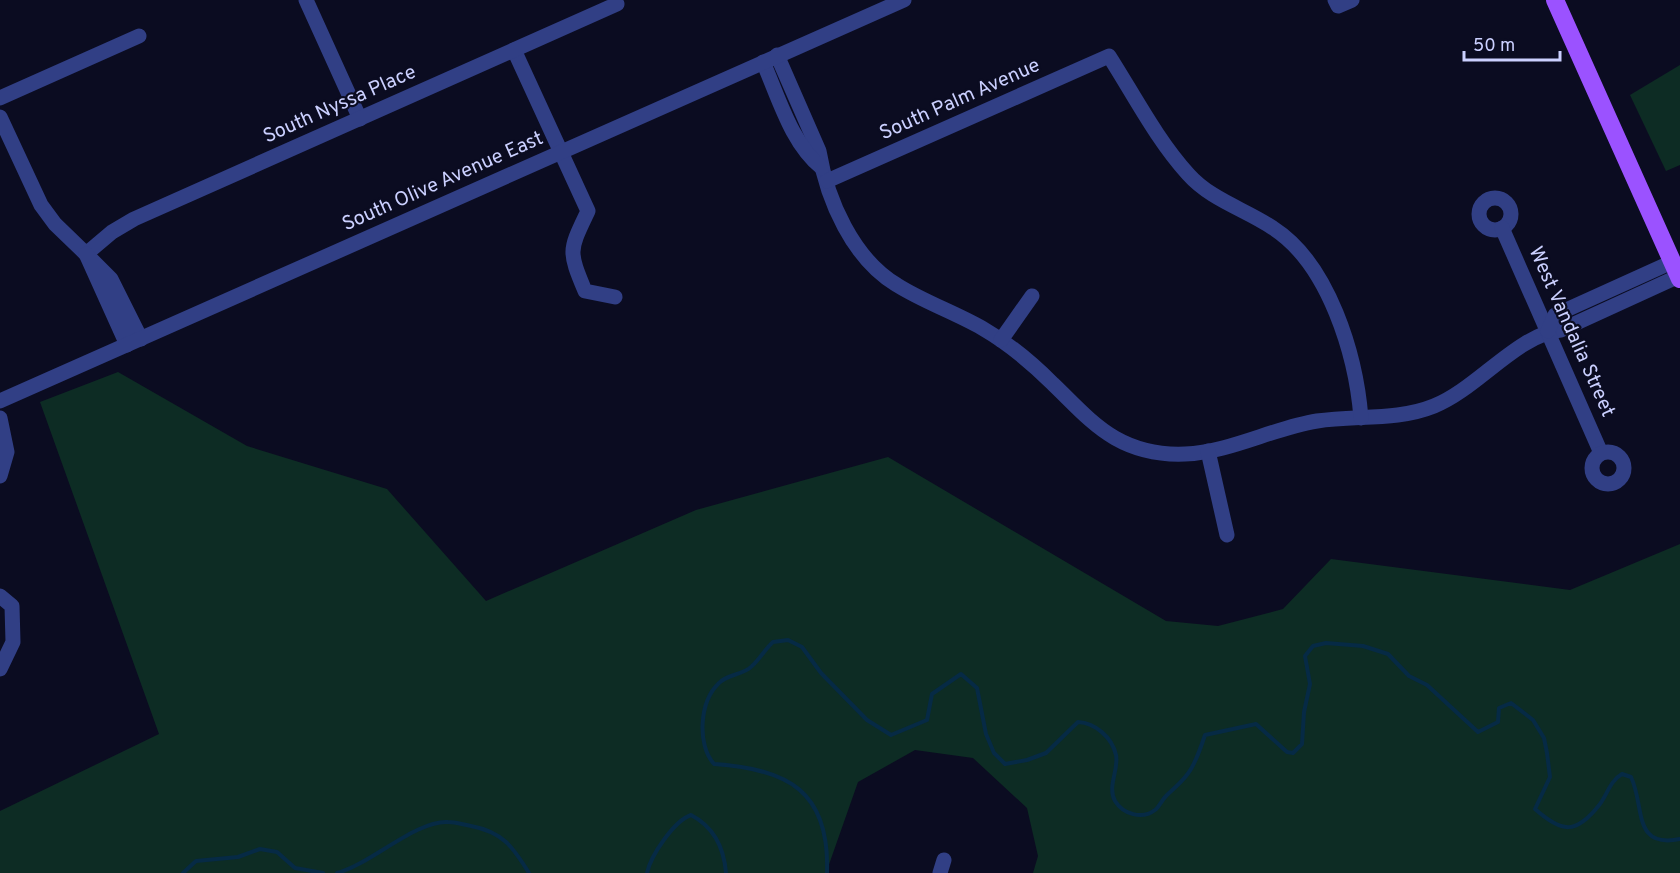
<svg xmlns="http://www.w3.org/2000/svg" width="1680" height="873" font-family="Overpass,sans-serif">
<rect width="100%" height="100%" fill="#0b0c21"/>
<!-- green -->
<g fill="#0d2c24">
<path d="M1680 65V165L1666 171 1630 95Z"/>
<path d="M118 372 247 446 387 489 486 601 696 510 888 457 1166 621 1218 626 1283 609 1331 559 1570 590 1680 544V873H1033L1038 856 1027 808 973 758 915 750 858 782 826 873H0V811L159 734 40 402Z"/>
</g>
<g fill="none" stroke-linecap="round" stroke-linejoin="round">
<!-- stream -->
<g stroke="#062a45" stroke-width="4">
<path d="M183 873 196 861 238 857 260 849 277 852 295 868 323 873"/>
<path d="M337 873C371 864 416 820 448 822 456 822 464 825 471 826 503 832 513 847 529 873"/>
<path d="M647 873C651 855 674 821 691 815 714 827 724 848 726 873"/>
<path d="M827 873C830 791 788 769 714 764 697 745 699 702 719 683 727 674 744 675 752 666 760 659 765 649 773 642L788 640 802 647 821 673 867 720 891 735 927 720 932 694 961 674 977 688 986 734 994 753 1005 764 1027 760 1046 753 1078 722C1095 723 1112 737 1116 755 1119 770 1107 786 1115 801 1123 814 1142 820 1155 810 1159 807 1162 800 1166 796 1175 787 1184 781 1191 769 1197 759 1201 747 1205 735L1256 724 1287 752 1293 753 1302 744 1304 712 1310 684 1305 656 1313 646 1326 643 1363 646 1388 654 1409 676 1427 685 1478 732 1498 722 1499 708 1511 703 1533 720 1544 738 1547 753 1550 777 1535 809C1562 833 1576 835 1600 804 1608 793 1610 781 1622 774L1631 777C1645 806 1632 849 1680 839"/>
</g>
<!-- minor -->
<g stroke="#313f85" stroke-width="15">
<path d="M306 0 360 119"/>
<path d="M1335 0 1338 6 1352 0"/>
<path d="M514 50 588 211C569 251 568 250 585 291L615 297"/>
<path d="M777 55 819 151C827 200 853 259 897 285 924 302 954 312 982 328 1008 343 1032 363 1053 384 1073 403 1091 424 1115 438 1136 450 1161 455 1185 454 1230 452 1273 428 1317 421 1356 415 1397 421 1434 406 1477 389 1518 334 1561 330L1679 276"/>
<path d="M763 62C779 98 791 143 822 168"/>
<path d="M0 98 139 36"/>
<path d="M0 117 41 205 55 224 86 254 112 232 134 219 617 4 615 0"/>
<path d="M827 181 1109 56C1134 95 1157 140 1188 174 1211 200 1245 209 1273 228 1329 264 1356 355 1361 418"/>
<circle cx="1495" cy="214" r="16"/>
<path d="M1502 228 1601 453"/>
<path d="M1548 331 1555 315 1672 262"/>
<path d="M1001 340 1032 296"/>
<path d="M127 345 86 254 111 279 141 339"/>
<path d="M0 401 904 0"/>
<path d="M0 418 7 452 0 476"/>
<path d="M1208 451 1227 535"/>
<circle cx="1608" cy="468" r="16"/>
<path d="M0 596 12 606 13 642 0 669"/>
<path d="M940 873 944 860"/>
</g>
<!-- major -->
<path stroke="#9b52ff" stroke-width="18" d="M1555 0 1680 279"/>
</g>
<g text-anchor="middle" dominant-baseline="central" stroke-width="4.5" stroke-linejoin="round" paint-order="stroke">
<!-- street labels -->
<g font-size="20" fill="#cbd0ff" stroke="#0b0c21">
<text transform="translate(960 100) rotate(-24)">South Palm Avenue</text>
<text transform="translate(340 105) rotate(-24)">South Nyssa Place</text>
<text transform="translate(443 182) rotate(-24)">South Olive Avenue East</text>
<text transform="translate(1571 332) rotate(66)">West Vandalia Street</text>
</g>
</g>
<!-- scale -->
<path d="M1464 51v9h96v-9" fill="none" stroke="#cbd0ff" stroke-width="3"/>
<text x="1473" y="51" font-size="18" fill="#cbd0ff" stroke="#0b0c21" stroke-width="4.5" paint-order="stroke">50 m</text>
</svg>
